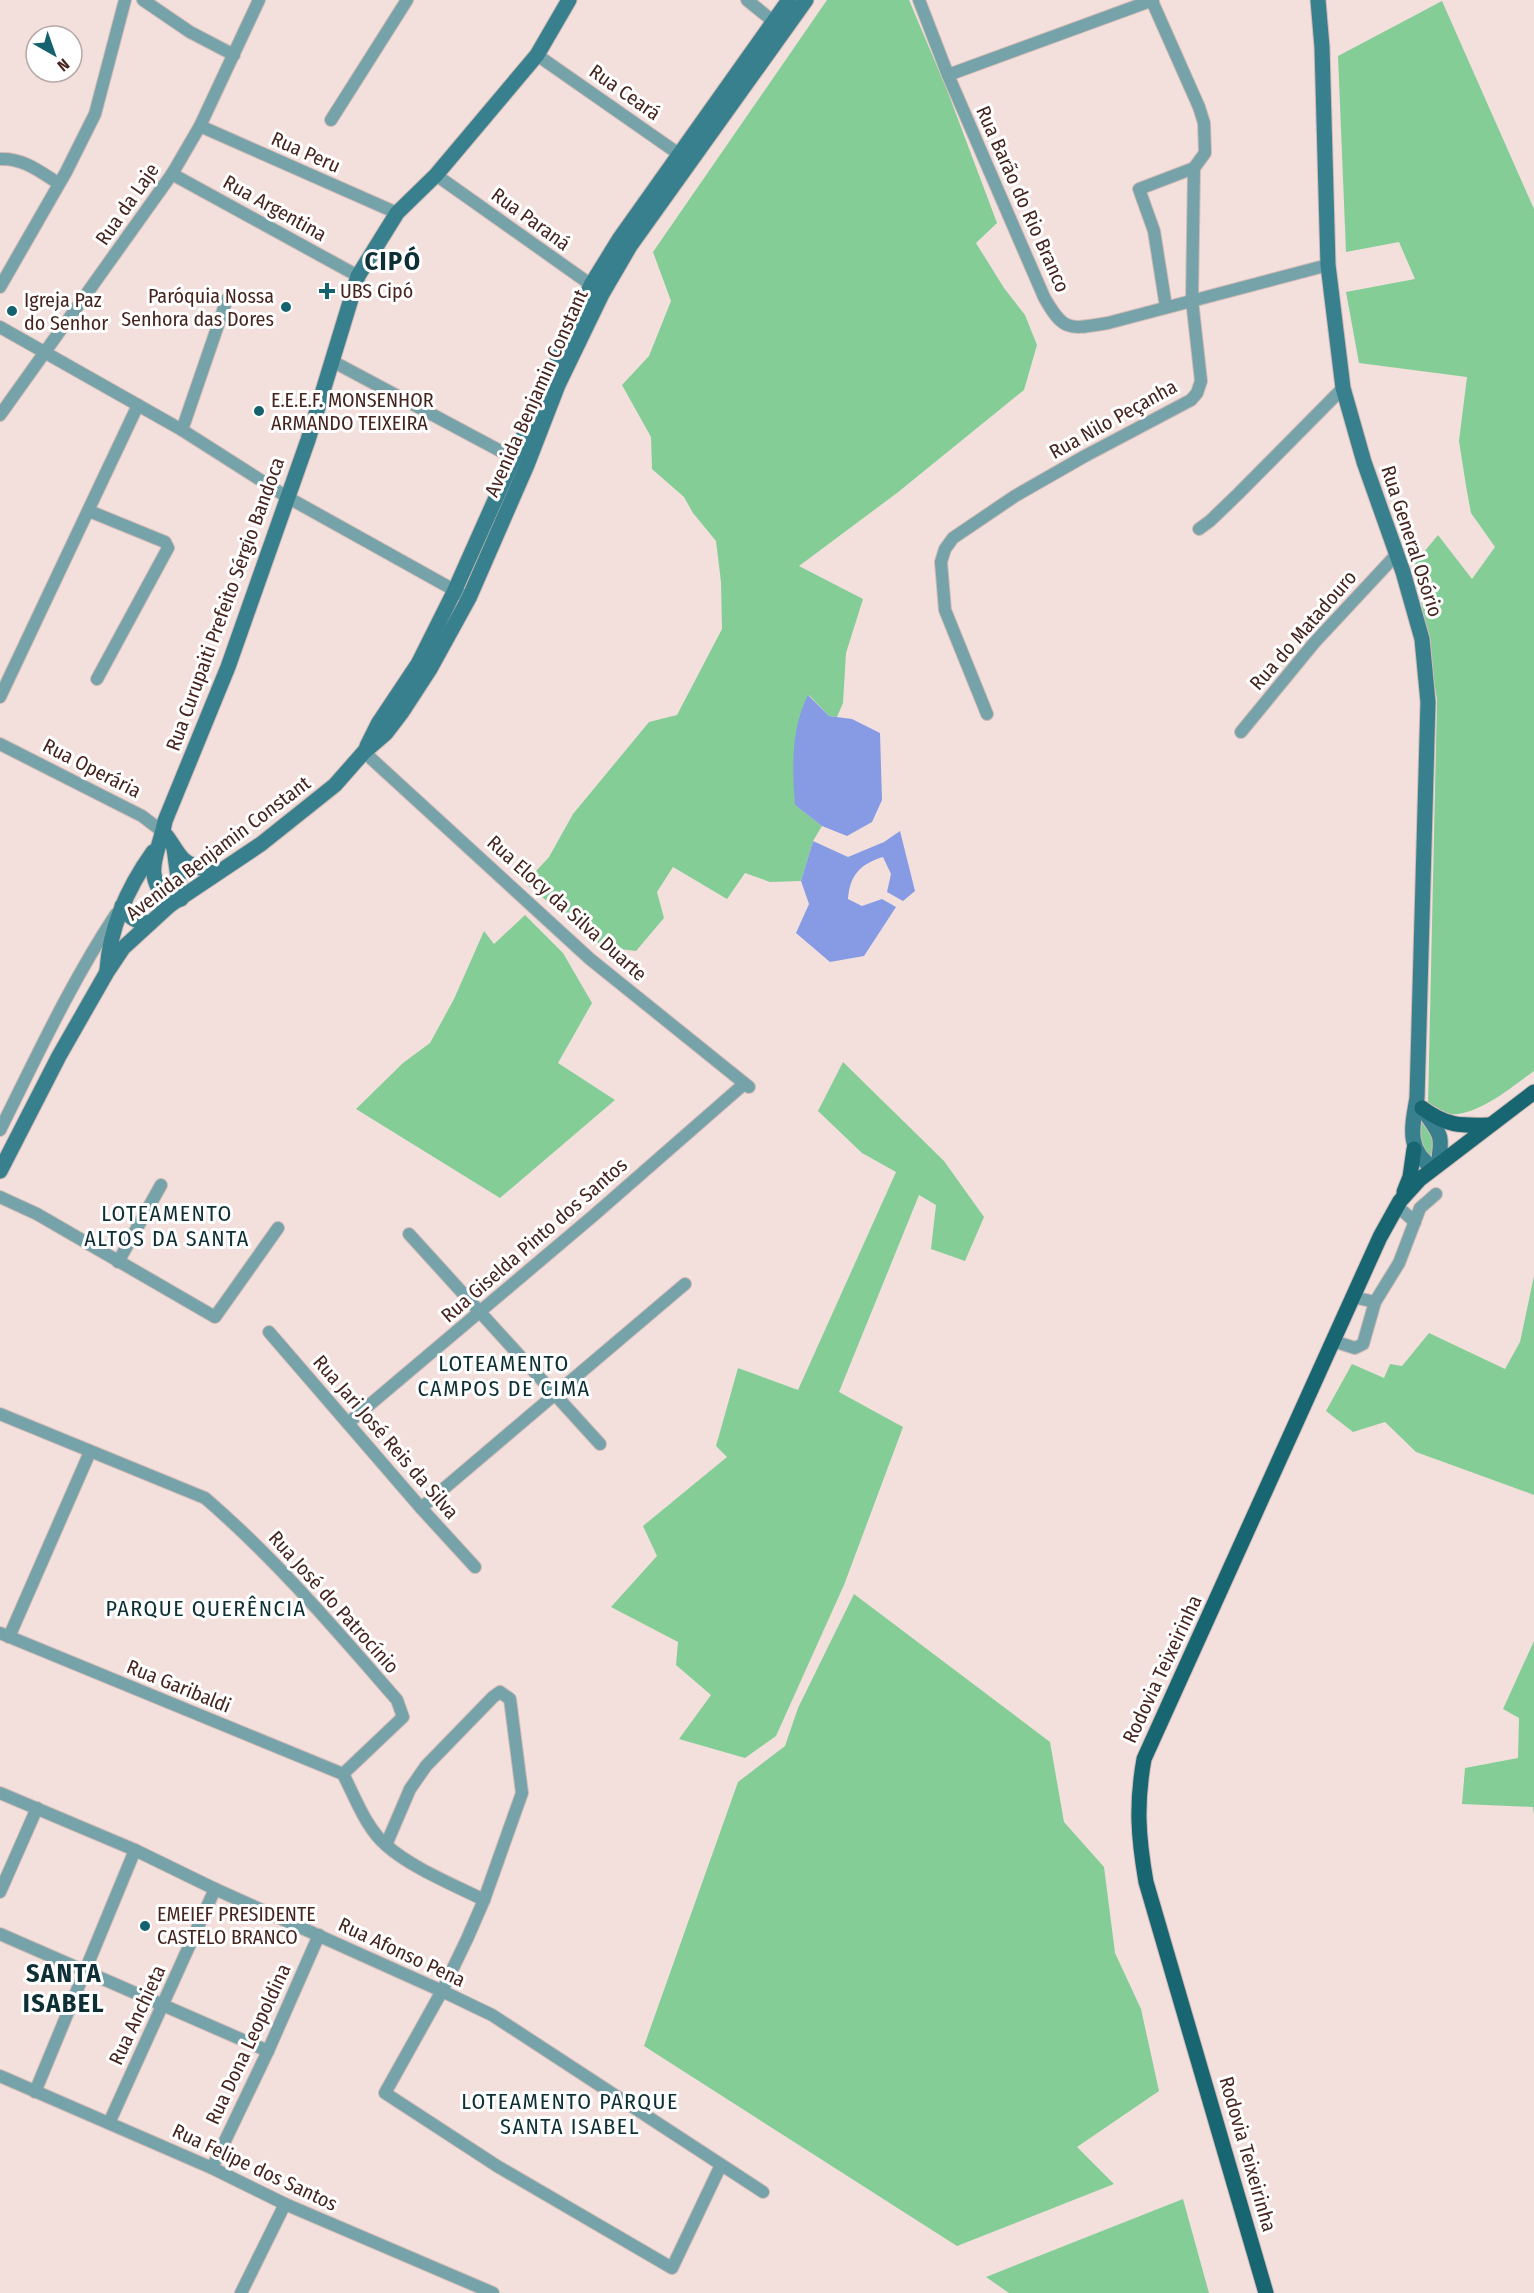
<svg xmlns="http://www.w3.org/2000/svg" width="1534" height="2293" font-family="'Fira Sans Condensed',sans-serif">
<rect width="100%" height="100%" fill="#f3e0dc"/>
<!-- green -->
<g fill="#85cd96">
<path d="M827 0H909L947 90 997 223 976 243 1004 288 1025 315 1037 345 1024 390 897 493 799 566 863 599 846 653 843 703 837 717 829 716 809 695C792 722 796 773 795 805L822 826 813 841 801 881 770 882 745 873 727 899 673 867 657 892 664 918 636 951 603 947 525 883 549 857 573 814 649 722 677 715 722 629 721 582 716 541 693 513 684 497 652 469 651 437 622 385 649 356 671 301 653 252Z"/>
<path d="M1442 1 1534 209V1071C1511 1087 1470 1124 1440 1112 1436 1111 1432 1107 1428 1105L1437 700 1415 563 1438 535 1472 579 1495 547 1471 513 1466 486 1459 441 1467 377 1359 363 1346 292 1415 279 1399 242 1346 252 1338 56Z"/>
<path d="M525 915 563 953 592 1003 558 1063 615 1100 500 1198 356 1109 403 1063 430 1043 454 999 484 931 494 944Z"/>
<path d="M843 1062 944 1161 984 1217 965 1261 931 1249 936 1205 919 1195 839 1392 903 1427 844 1585 776 1736 745 1758 679 1739 711 1695 676 1665 678 1642 611 1607 657 1556 643 1526 727 1457 716 1446 738 1368 798 1390 896 1172 862 1153 818 1111Z"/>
<path d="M1421 1116C1430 1129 1441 1141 1430 1157 1420 1143 1419 1132 1421 1116Z"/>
<path d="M1534 1276V1495L1416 1452 1385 1422 1353 1432 1326 1411 1352 1364 1384 1378 1390 1364 1402 1366 1429 1333 1505 1369 1520 1342Z"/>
<path d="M854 1594 1050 1742 1064 1822 1104 1867 1115 1953 1141 2009 1159 2091 1077 2147 1114 2184 957 2246 644 2046 738 1782 785 1746 798 1708Z"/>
<path d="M1534 1641V1815L1533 1807 1462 1804 1465 1768 1518 1758 1519 1718 1503 1709Z"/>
<path d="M1183 2199 1209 2293H1009L986 2277Z"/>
</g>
<!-- water -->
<g fill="#869be3">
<path d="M808 695 829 716 852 719 880 733 882 800 872 822 847 836 822 826 795 805C792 769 791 728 808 695Z"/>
<path d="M900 831 915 891 903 901 887 892 891 874 883 857C860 864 850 875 848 899L862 906 882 899 896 907 864 956 830 962 796 933 809 904 801 881 813 841 848 857 884 842Z"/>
</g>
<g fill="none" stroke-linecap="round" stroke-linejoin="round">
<!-- street casing -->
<g stroke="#d1bbb6" stroke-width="14">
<g id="street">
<path d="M143 0 190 32 234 55"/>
<path d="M747 0 779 26"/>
<path d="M919 0 948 75 1044 297C1064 333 1070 329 1108 323L1328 265"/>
<path d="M537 55 686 159"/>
<path d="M948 75 1153 0"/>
<path d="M331 120 407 0"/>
<path d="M200 126 397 213"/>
<path d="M0 159C23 158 39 171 58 183"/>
<path d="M172 174 358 276"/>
<path d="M436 175 597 289"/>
<path d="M0 287 66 172 95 114 125 0"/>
<path d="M1166 307 1154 231 1139 189 1194 168"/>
<path d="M0 327 182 430 287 497 463 595"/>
<path d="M332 361 521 462"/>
<path d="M0 415 172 174 200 126 259 0"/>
<path d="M182 430 227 299"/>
<path d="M89 511 165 542 168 548 97 679"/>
<path d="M1199 529 1210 521 1238 494 1343 388"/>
<path d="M0 697 138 405"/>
<path d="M987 714 945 610 941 562 945 549 953 538 1015 496 1085 456 1191 400 1197 393 1201 381 1192 300 1194 168 1205 153 1204 123 1199 107 1152 1"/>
<path d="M1241 732 1314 643 1396 555"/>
<path d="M0 744 142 816 163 832"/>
<path d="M364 752 590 959 749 1087"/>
<path d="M0 1130C36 1058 71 982 116 914"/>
<path d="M0 1197 37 1214 215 1317 278 1228"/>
<path d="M1397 1206 1415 1222"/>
<path d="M409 1234 600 1444"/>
<path d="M118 1262 161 1185"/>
<path d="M1353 1297 1375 1302"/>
<path d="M269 1332 421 1508 475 1567"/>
<path d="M1333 1341 1355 1348 1363 1344 1375 1302 1399 1263 1420 1208 1436 1194"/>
<path d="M0 1414 205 1498C276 1559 336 1630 397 1700L403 1717 343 1774"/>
<path d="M348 1423 593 1216 744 1084"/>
<path d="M421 1508 685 1284"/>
<path d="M0 1633 343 1774"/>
<path d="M9 1637 90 1452"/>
<path d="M343 1774C355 1797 366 1828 386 1845 410 1867 454 1885 484 1900"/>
<path d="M0 1793 135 1850 215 1889 442 1991 492 2015 763 2192"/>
<path d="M386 1845 410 1789 426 1766 493 1697 500 1692 510 1699 522 1793 484 1900 467 1939 442 1991 385 2093 497 2166 672 2268 721 2165"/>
<path d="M0 1892 37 1808"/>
<path d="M0 1934 268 2051"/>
<path d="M0 2076 212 2168 285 2204 493 2293"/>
<path d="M35 2092 135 1850"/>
<path d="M109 2123 215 1889"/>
<path d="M212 2168 268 2051 319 1935"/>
<path d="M241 2293 285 2204"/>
</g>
</g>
<!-- secondary casing -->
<g stroke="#d1bbb6" stroke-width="17">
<g id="secondary">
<path d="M1318 0 1322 47 1328 265 1343 388 1364 462 1403 572 1422 639 1428 702 1417 1098C1412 1127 1406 1150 1433 1168"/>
<path d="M367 746 378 724 418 664 454 592 591 285 620 238 789 0"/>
<path d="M163 832C171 840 175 851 183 859 191 868 208 869 219 871"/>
<path d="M174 848 181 899"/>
<path d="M170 905C141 871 158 858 165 821L228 667 308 440 358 276 397 213 436 175 537 55 569 0"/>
<path d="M122 906C130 918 135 922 150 923"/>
<path d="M107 970C110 927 128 887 153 852"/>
<path d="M1422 1108C1439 1134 1444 1132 1438 1164"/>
<path d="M0 1171 59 1056 107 972 123 948 170 905 261 844 335 785 364 752 386 733 402 712 430 669 469 598 527 465 558 385 602 294 630 246 806 0"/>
</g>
</g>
<!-- primary casing -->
<g stroke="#d1bbb6" stroke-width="17">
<g id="primary">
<path d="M1422 1108C1447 1126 1460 1126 1489 1125"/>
<path d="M1404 1192 1410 1177 1414 1149"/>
<path d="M1266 2293 1146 1882C1138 1836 1136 1804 1144 1759L1380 1237 1400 1201 1420 1179 1534 1092"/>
</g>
</g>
<!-- street -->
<use href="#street" stroke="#76a2aa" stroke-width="12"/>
<!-- secondary -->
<use href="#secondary" stroke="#38808d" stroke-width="15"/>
<!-- primary -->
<use href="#primary" stroke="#186672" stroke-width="15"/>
</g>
<!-- markers -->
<g fill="#15616d" stroke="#fff" stroke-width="2">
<path d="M324 282h6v6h6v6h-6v6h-6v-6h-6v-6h6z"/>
<circle cx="286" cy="307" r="6"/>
<circle cx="12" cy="311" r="6"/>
<circle cx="259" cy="411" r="6"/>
<circle cx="145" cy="1926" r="6"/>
</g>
<g text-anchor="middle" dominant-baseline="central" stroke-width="6" stroke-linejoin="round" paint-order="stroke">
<!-- street labels -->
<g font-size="20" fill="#47251f" stroke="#fff">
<text transform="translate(625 92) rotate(35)">Rua Ceará</text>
<text transform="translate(306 152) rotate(24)">Rua Peru</text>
<text transform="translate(1023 199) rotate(66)">Rua Barão do Rio Branco</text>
<text transform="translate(127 204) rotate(-55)">Rua da Laje</text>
<text transform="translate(275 208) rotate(29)">Rua Argentina</text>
<text transform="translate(531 219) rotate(36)">Rua Paraná</text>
<text transform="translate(536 393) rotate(-66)">Avenida Benjamin Constant</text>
<text transform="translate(1113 419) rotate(-29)">Rua Nilo Peçanha</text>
<text transform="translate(1412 541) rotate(72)">Rua General Osório</text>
<text transform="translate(225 604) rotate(-70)">Rua Curupaiti Prefeito Sérgio Bandoca</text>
<text transform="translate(1303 630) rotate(-49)">Rua do Matadouro</text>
<text transform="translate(92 768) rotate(27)">Rua Operária</text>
<text transform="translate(218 848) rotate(-37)">Avenida Benjamin Constant</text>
<text transform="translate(567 908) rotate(42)">Rua Elocy da Silva Duarte</text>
<text transform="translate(534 1240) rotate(-41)">Rua Giselda Pinto dos Santos</text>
<text transform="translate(386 1437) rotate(49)">Rua Jari José Reis da Silva</text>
<text transform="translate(334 1602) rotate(48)">Rua José do Patrocínio</text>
<text transform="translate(1162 1669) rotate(-65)">Rodovia Teixeirinha</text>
<text transform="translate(179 1686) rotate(22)">Rua Garibaldi</text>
<text transform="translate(402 1952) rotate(25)">Rua Afonso Pena</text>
<text transform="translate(137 2015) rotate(-65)">Rua Anchieta</text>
<text transform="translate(248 2044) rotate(-65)">Rua Dona Leopoldina</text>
<text transform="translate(1248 2154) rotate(74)">Rodovia Teixeirinha</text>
<text transform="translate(255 2167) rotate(25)">Rua Felipe dos Santos</text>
</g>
<!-- poi labels -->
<g font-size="20" fill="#47251f" stroke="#fff" text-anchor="start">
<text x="340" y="291">UBS Cipó</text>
<text x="274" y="296" text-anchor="end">Paróquia Nossa<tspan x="274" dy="23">Senhora das Dores</tspan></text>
<text x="24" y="300">Igreja Paz<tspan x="24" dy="23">do Senhor</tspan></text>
<text x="271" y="400">E.E.E.F. MONSENHOR<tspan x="271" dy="23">ARMANDO TEIXEIRA</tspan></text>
<text x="157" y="1914">EMEIEF PRESIDENTE<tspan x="157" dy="23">CASTELO BRANCO</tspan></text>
</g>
<!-- quarter labels -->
<g font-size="22" letter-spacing="1.5" fill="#0d2f35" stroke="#fff">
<text x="167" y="1213">LOTEAMENTO<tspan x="167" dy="25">ALTOS DA SANTA</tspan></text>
<text x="504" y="1363">LOTEAMENTO<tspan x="504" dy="25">CAMPOS DE CIMA</tspan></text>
<text x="206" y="1608">PARQUE QUERÊNCIA</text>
<text x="570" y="2101">LOTEAMENTO PARQUE<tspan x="570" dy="25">SANTA ISABEL</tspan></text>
</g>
<!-- district labels -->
<g font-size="26" font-weight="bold" letter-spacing="1.5" fill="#0d2f35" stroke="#fff">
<text x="393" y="261">CIPÓ</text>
<text x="64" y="1973">SANTA<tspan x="64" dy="30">ISABEL</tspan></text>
</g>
</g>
<!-- north arrow -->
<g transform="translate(54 54) rotate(140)"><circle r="28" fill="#ffffff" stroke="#b5a8a5" stroke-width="1.5"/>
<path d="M0-4.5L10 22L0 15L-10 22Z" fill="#15616d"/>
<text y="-9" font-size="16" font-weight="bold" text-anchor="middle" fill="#47251f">N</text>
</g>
</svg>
